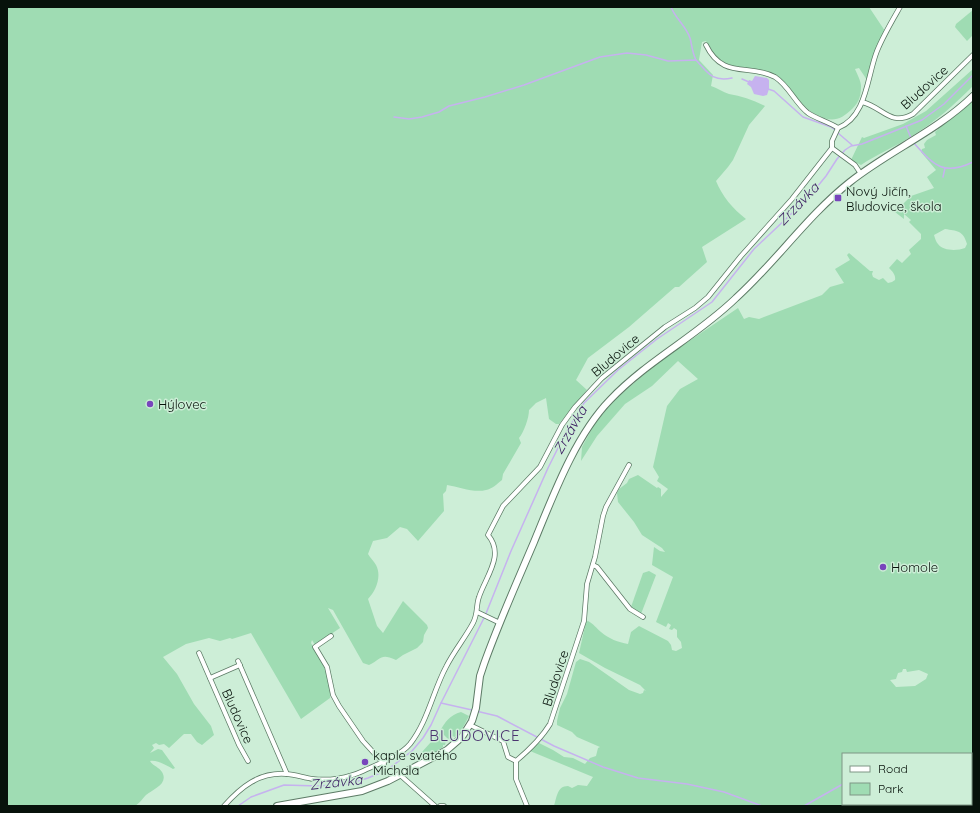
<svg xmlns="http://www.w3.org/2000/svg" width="980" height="813" font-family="Quicksand,sans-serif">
<rect width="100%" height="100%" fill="#cdeed7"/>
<!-- green -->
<g fill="#9fdcb3" fill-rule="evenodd">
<path d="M7 7H869L885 31 876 50 867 80 859 68 855 69C857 74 861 81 861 86 861 96 859 102 853 108 840 121 831 123 815 114 797 104 790 81 770 73 741 62 723 76 706 41L702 42 699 60 713 75 711 86C717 88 723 92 729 94 741 96 753 100 765 106L749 125 733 160 728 167 716 181C722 196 733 209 746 219L702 247 707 262 679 287H675L629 327 588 358 576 380 587 390 559 424H556L549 419 546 398 536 403 529 410C529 418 524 432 519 438L521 443 503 474 502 480C497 484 492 489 486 490 474 493 459 487 447 485L446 491 443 494 444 511 418 541 407 529 400 527 387 538 373 541 368 554C370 558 374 561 376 565 382 576 376 591 368 599L377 626 383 633 403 601 427 625 428 628 424 635 423 642 417 648 403 655 396 660C380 653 382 659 369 665L363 663 333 610 328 608 340 628 315 645 312 640 311 643C321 660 332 678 330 698L301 719 251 633 232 639 230 638 220 641 209 638 186 644 163 657 177 674 194 704 211 726 214 735 202 745 197 742 191 734H184L169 748 164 744 159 745 156 743 152 745 154 748 150 753 158 749 162 750 175 768 173 769C166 765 158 760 150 761 153 766 159 767 162 772 169 784 153 789 146 795 142 799 140 803 135 806H7Z"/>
<path d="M973 10V35L967 41 955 27 956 24Z"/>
<path d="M973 69V86C954 105 935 122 912 136 895 147 877 154 861 165L851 160 862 137 864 138 903 124 926 111Z"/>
<path d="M973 101V806H554C557 797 557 786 568 786L572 788 578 785 587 786 593 777 530 751 539 743 553 750 564 757 573 758 585 764 590 758 596 756 598 748 600 747 577 737 572 732 557 725V721L560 708 567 694 576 662 580 659 589 662 629 690 640 694 643 693 644 690 646 691 640 685 605 668 579 653 586 622 588 621C594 624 596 628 601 632 609 639 618 642 628 644L631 632 639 626 668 641 671 645 672 650 676 651 682 648 681 642 677 637V630L674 628 672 630 669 629 671 625 668 623 666 627 656 622 673 577 652 565 654 547 660 551 665 552 662 548 642 535 634 522 618 502 617 493 619 489 627 483 629 479 638 475 657 488 658 487 661 489V497L668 489 657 481 659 477 653 467 667 406 680 389 698 379 678 361 652 386 625 404 597 436 581 461 582 447 594 425 612 402 661 360 738 308 744 319 749 317 759 319 822 295 830 287 844 283 835 269 850 260 847 255 849 253 870 271H873L872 274 873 277 879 280 883 278 888 283 892 282 895 280C896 275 892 271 889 268L897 259 902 263 911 254 909 250 921 239V234L909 222 911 220 904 214V219L895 212 911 196 934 188 927 177 936 170 921 152 922 149 925 148 924 144 927 140 936 135 935 132C947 121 961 112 973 101ZM945 229C957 231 963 230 967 244L965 248C957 251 943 251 938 244 936 242 935 238 934 235ZM903 669H906L907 672 919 670 928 674 926 679 915 686 896 687 890 680 896 679 898 673 902 672ZM843 754H971V804H843Z"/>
<path d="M649 571 656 575 641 614 631 607 643 573Z"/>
<path d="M461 712 469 716 461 731 455 737 452 736 448 739 440 731C445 722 450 715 461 712Z"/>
<path d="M439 733 446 741 445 745H443V747L429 756 426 757 423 755 422 752Z"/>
</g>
<!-- water -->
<path fill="#c6b2ef" d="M755 76 767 78 769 80V89L767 95 763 96 754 94 751 87 747 84 749 80 752 81Z"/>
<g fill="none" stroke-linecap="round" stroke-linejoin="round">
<!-- stream -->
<g stroke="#c6b2ef" stroke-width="1.5">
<path d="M671 7C675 18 686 26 690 38 692 45 692 52 696 60"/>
<path d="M742 79 749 82"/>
<path d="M768 89 774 91 803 117 831 127 835 130"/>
<path d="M394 117 409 119 422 117 439 112 449 106 485 97 524 85 600 57 627 53 646 55 668 61 696 60C708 73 712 82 732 78"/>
<path d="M906 126 911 138"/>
<path d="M838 133 852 145"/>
<path d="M913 142C933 164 942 177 973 162"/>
<path d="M943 177 945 168"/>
<path d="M441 703 472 710"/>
<path d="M476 711 497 716 554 746 603 767 638 778 687 784 724 792 762 806"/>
<path d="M238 806 251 797 284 785 318 786 348 784 368 778 387 770 412 751 423 738 431 725 441 703 485 616 511 551 548 468 565 434 584 403 618 370 657 339 712 302 754 249 808 198 826 176 837 159 845 150 851 146 862 144 922 120 944 104 973 75"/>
<path d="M804 806 843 784"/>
</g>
<!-- minor casing -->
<g stroke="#5d7b66" stroke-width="5.5">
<g id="minor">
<path d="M706 45C723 80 749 63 775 77 789 86 795 103 808 113 817 119 829 122 838 128"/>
<path d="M862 102C883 107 890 127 913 114L973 55"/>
<path d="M832 148 855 165 861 174"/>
<path d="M593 565 597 567 630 609 643 617"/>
<path d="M477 612 500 623"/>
<path d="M331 636 315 647 327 667 333 695 339 706 363 741 384 764"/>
<path d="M199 653 239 745 248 761"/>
<path d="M238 661 287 774"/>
<path d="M210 678 240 665"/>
<path d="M470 725 503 741 508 757 516 761"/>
<path d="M516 761C529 750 541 739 550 724L584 621 587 584 595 557 603 516 606 507 629 465"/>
<path d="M516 761V779L527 806"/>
<path d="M399 774 435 806"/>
<path d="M224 806C241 787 259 772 286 774 295 774 304 778 313 779 329 781 348 778 363 771 378 764 400 756 410 744 428 721 433 691 446 667 454 651 465 638 473 623 478 614 476 605 479 597 486 576 505 555 488 535L503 506 540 467 562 425 575 407 602 378 618 365 665 327 695 308 708 297 741 256 792 199 832 148V141L838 128C867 117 867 76 877 51 883 36 892 21 900 7"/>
<path d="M440 806H444"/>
</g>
</g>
<!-- primary casing -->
<g stroke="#5d7b66" stroke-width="8">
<path id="primary" d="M277 806 362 791 388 781 447 750 462 737 472 721 476 708 480 676 484 664C499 622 517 582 534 542 553 496 575 436 610 400 648 360 697 336 736 298 776 262 807 216 850 182 889 151 937 131 973 96"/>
</g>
<!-- minor -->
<use href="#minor" stroke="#fff" stroke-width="4"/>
<!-- primary -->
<use href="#primary" stroke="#fff" stroke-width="6"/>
</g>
<!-- markers -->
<g fill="#7845bc" stroke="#cdeed7" stroke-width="1.5">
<rect x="834" y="194" width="8" height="8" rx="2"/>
<circle cx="150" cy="404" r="4"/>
<circle cx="883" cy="567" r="4"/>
<circle cx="365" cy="762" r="4"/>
</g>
<g text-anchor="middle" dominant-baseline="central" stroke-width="3" stroke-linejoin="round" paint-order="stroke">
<!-- street labels -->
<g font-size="13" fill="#07120b" stroke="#cdeed7">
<text transform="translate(924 87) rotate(-42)">Bludovice</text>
<text transform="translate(615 355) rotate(-40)">Bludovice</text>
<text transform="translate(555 678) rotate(-72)">Bludovice</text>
<text transform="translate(238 716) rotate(66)">Bludovice</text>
</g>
<!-- poi labels -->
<g font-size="13" fill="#07120b" stroke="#cdeed7" text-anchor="start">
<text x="846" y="191">Nový Jičín,<tspan x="846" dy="15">Bludovice, škola</tspan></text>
<text x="158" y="404">Hýlovec</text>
<text x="891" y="567">Homole</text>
<text x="373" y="755">kaple svatého<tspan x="373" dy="15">Michala</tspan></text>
</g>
<!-- water labels -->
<g font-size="14" font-style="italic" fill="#3b1d62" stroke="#cdeed7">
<text transform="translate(798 204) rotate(-46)">Zrzávka</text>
<text transform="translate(570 430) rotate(-60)">Zrzávka</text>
<text transform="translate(336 782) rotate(-6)">Zrzávka</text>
</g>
<!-- quarter labels -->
<g font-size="15" letter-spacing="1" fill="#4c3470" stroke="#cdeed7">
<text x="475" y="735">BLUDOVICE</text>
</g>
</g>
<!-- border -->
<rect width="980" height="813" fill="none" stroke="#07120b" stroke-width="16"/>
<!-- legend -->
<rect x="842" y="753" width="130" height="52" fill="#cdeed7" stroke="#7e9685"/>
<rect x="850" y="766" width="20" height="6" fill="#ffffff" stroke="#7e9685"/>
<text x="878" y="773" font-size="12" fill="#07120b">Road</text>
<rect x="850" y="783" width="20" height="12" fill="#9fdcb3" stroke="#7e9685"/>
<text x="878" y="793" font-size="12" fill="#07120b">Park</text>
</svg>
